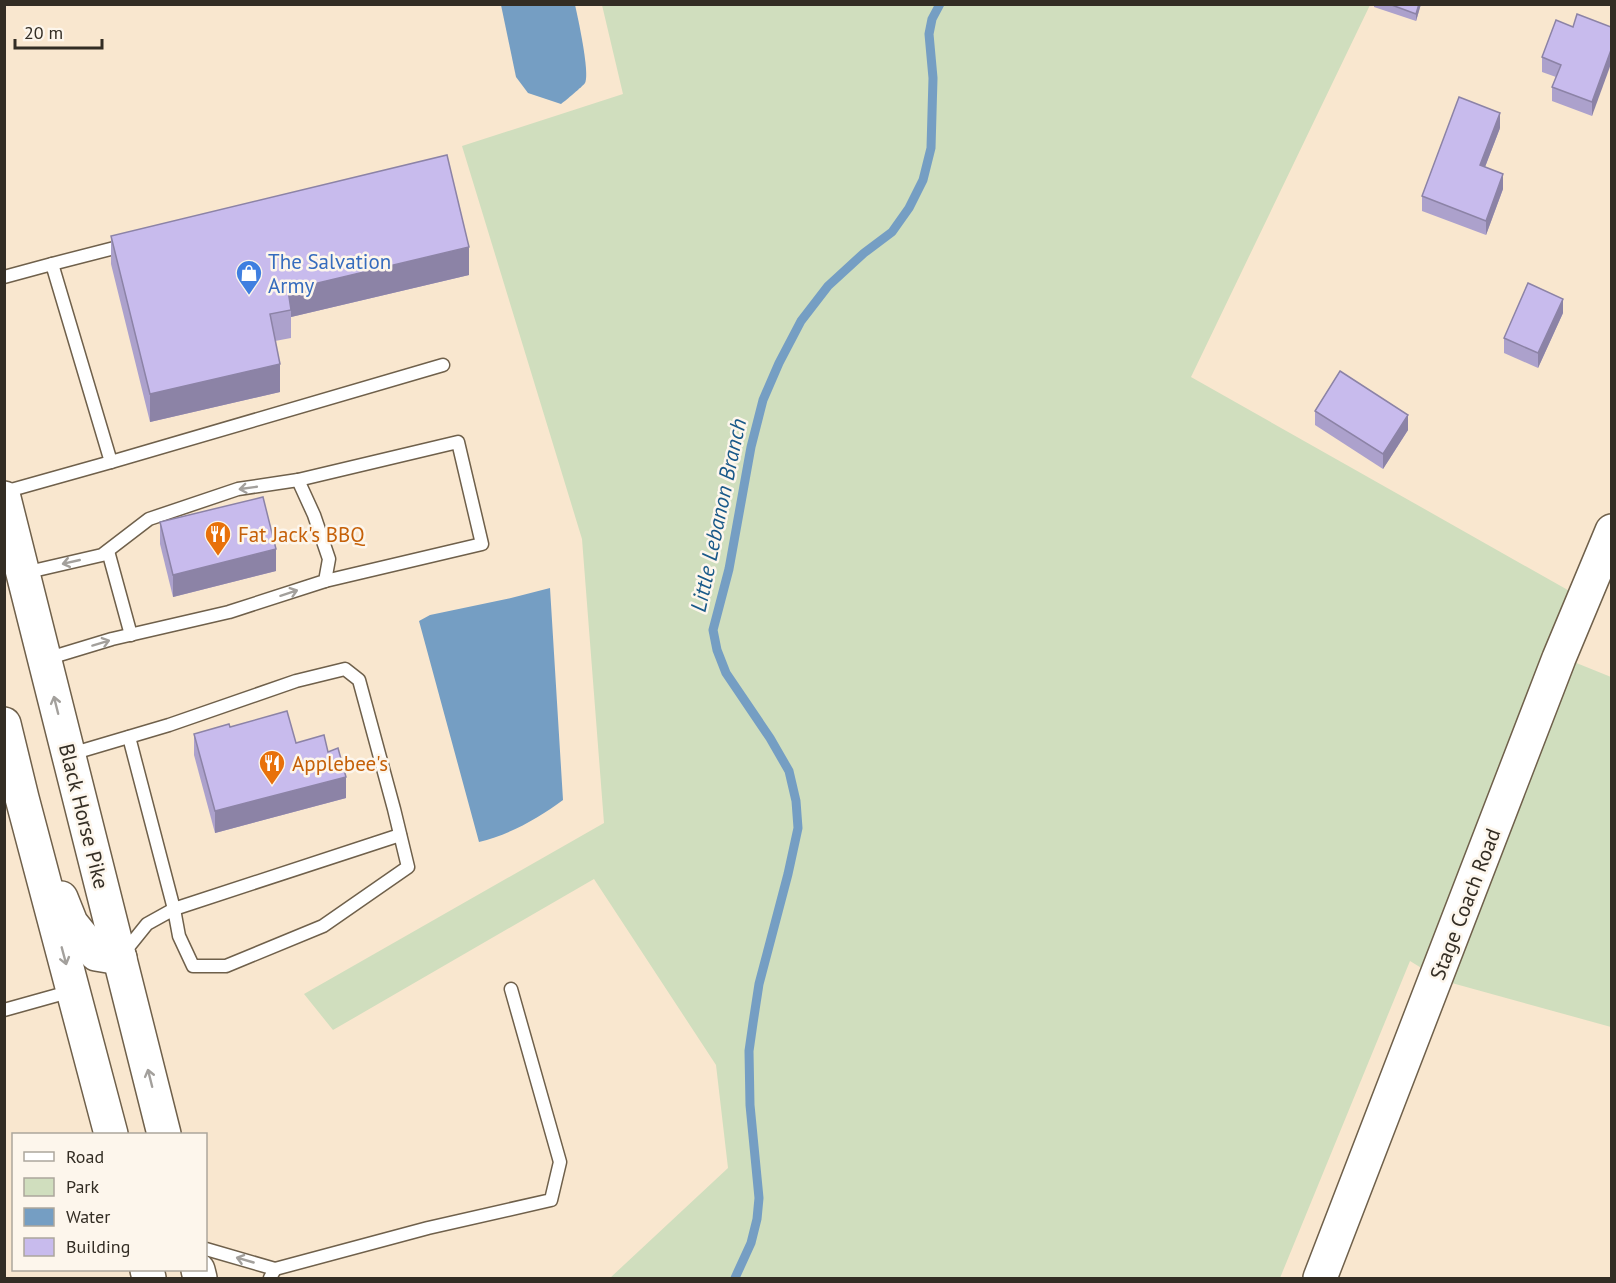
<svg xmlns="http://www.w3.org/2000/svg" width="1616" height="1283" font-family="'PT Sans',sans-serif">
<rect width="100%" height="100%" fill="#f9e7cf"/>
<!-- green -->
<path fill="#d0debe" d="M602 5H1370L1191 377 1589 602 1569 660 1611 677V1027L1441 980 1410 961 1280 1278H610L728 1168 716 1065 594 879 333 1030 304 994 604 823 582 539 462 146 623 94Z"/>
<!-- water -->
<g fill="#759ec3">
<path d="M501 5H575C578 18 590 73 585 83 583 86 565 101 561 104L528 93 516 77Z"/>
<path d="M550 588 563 800C539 818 509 835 479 842L419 621 430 615 511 598Z"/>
</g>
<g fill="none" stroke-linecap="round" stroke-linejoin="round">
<!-- stream -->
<path stroke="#759ec3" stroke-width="9" d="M735 1278 751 1243 757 1219 759 1198 750 1105 749 1051 753 1023 759 984 788 874 798 828 796 801 789 771 770 738 726 673 717 650 713 630 729 569 751 447 763 400 779 363 801 321 828 286 864 253 892 232 909 208 923 180 931 148 933 78 929 34 932 19 940 4"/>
<!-- lane casing -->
<g stroke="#6f604b" stroke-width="15">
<g id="lane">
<path d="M52 264 126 245"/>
<path d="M4 277 52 264 111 462 4 492"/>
<path d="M111 462 443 365"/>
<path d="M298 480 458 442 482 544 325 581"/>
<path d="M108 551 131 635"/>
<path d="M24 573 102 555 149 519 238 489 298 480 314 515 329 559 325 581 229 612 112 639 46 659"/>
<path d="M129 737 174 909 400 835"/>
<path d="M71 754 169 725 296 681 345 669 359 680 394 809 408 867 323 926 226 966H193L179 936 174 909 147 924 122 955"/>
<path d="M4 1010 72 991"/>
<path d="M206 1249 275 1269 270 1278"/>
<path d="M275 1269 428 1228 551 1200 560 1162 511 989"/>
</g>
</g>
<!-- secondary casing -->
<g stroke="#6f604b" stroke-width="36">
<path id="secondary" d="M1320 1278 1559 658 1612 531"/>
</g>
<!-- highway casing -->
<g stroke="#6f604b" stroke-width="36">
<g id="highway">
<path d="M4 498 164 1134"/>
<path d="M4 724 22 798 111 1134"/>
<path d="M61 898 71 923 96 954 120 958"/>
<path d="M147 1270 149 1278"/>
<path d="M198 1270 200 1278"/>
</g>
</g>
<!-- lane -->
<use href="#lane" stroke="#fff" stroke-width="12"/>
<!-- secondary -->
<use href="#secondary" stroke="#fff" stroke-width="33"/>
<!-- highway -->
<use href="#highway" stroke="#fff" stroke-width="33"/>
</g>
<!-- wall -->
<g fill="#aca1cc">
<path d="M1374 4H1421L1416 21 1374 7Z"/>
<path d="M1573 27H1611L1592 116 1552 101V87L1556 77 1542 72V57Z"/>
<path d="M1500 128 1485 167 1503 189 1486 235 1422 211V196Z"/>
<path d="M111 236 469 275 291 317V338L275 341 280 392 150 422 111 264Z"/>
<path d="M1563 313 1538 368 1504 353V338Z"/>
<path d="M1315 411 1408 430 1383 469 1315 425Z"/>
<path d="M160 522 276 571 173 597 160 544Z"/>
<path d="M230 727 328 752 346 798 215 833 194 755V734Z"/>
</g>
<!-- shaded-wall -->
<g fill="#8c83a6">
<path d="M1419 4H1421L1416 21V14Z"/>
<path d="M1611 50V64L1592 116V102Z"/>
<path d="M1500 113V128L1480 180V165Z"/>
<path d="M1503 174V189L1486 235V221Z"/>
<path d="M469 247V275L291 317V310L288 290Z"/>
<path d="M1563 299V313L1538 368V353Z"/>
<path d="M280 364V392L150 422V394Z"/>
<path d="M1408 415V430L1383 469V454Z"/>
<path d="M276 549V571L173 597V575Z"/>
<path d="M346 777V798L215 833V811Z"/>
</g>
<!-- building -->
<g fill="#c8bbed" stroke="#8c83a6" stroke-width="1.5">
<path d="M1389 4H1419L1416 14Z"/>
<path d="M1577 14 1611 27V50L1592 102 1552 87 1561 65 1542 57 1556 20 1573 27Z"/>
<path d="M1459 97 1500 113 1480 165 1503 174 1486 221 1422 196Z"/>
<path d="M447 155 469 247 288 290 291 310 270 314 280 364 150 394 111 236Z"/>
<path d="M1528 283 1563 299 1538 353 1504 338Z"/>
<path d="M1340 371 1408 415 1383 454 1315 411Z"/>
<path d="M263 497 276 549 173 575 160 522Z"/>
<path d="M287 711 296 743 324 735 328 752 338 748 346 777 215 811 194 734 229 724 230 727Z"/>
</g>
<!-- one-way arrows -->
<defs><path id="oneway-shaft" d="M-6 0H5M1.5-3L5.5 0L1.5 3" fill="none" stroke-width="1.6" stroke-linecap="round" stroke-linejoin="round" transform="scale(1.5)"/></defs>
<g stroke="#a3a09c">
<use href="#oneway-shaft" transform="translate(248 488) rotate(172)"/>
<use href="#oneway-shaft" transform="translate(71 562) rotate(167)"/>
<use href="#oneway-shaft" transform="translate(289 593) rotate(-18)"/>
<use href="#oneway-shaft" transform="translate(101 643) rotate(-17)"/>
<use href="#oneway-shaft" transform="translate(56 705) rotate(-104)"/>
<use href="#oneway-shaft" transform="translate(64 956) rotate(75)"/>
<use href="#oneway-shaft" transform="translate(150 1078) rotate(-104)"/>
<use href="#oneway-shaft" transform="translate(245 1260) rotate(-164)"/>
</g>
<!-- icons -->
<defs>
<g id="shop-pin" transform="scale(1.35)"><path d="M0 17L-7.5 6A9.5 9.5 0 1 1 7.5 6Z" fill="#3f7fe0" stroke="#fdf6ec"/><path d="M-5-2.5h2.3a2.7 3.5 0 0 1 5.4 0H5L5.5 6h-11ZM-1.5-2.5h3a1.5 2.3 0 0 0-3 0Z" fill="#fff"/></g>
<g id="restaurant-pin" transform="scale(1.35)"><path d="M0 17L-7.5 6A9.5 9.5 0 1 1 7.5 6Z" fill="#e8710a" stroke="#fdf6ec"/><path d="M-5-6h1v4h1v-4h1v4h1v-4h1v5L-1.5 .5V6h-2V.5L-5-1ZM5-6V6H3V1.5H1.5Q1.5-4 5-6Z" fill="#fff"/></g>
</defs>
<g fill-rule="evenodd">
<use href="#shop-pin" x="249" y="273"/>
<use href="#restaurant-pin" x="218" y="534"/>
<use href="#restaurant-pin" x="272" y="763"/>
</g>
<g text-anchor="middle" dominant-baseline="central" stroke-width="5" stroke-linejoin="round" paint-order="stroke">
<!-- shop labels -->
<g font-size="21" fill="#366cbe" stroke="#fdf6ec" text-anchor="start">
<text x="268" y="261">The Salvation<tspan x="268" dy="24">Army</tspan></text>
</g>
<!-- food labels -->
<g font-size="21" fill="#c56008" stroke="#fdf6ec" text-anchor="start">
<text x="238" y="534">Fat Jack's BBQ</text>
<text x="292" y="763">Applebee's</text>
</g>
<!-- street labels -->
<g font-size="21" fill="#332d24" stroke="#fdf6ec">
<text transform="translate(84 816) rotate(76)">Black Horse Pike</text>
<text transform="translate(1465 904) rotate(-69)">Stage Coach Road</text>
</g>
<!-- water labels -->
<g font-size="22" font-style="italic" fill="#195989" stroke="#fdf6ec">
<text transform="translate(718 515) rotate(-78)">Little Lebanon Branch</text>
</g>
</g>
<!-- border -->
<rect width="1616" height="1283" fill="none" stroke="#332d24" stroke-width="12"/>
<!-- legend -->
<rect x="12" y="1133" width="195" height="138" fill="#fdf6ec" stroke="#aca69c" stroke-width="1.5"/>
<rect x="24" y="1152" width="30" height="9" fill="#ffffff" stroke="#aca69c" stroke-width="1.5"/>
<text x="66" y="1163" font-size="18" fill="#332d24">Road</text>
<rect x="24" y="1178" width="30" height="18" fill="#d0debe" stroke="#aca69c" stroke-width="1.5"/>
<text x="66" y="1193" font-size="18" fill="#332d24">Park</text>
<rect x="24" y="1208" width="30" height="18" fill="#759ec3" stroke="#aca69c" stroke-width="1.5"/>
<text x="66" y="1223" font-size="18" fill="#332d24">Water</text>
<rect x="24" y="1238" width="30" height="18" fill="#c8bbed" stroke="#aca69c" stroke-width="1.5"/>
<text x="66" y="1253" font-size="18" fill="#332d24">Building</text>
<!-- scale -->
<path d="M15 39v9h87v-9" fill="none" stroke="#332d24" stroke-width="3"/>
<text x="24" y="39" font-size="18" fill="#332d24" stroke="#fdf6ec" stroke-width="4.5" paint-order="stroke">20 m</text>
</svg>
